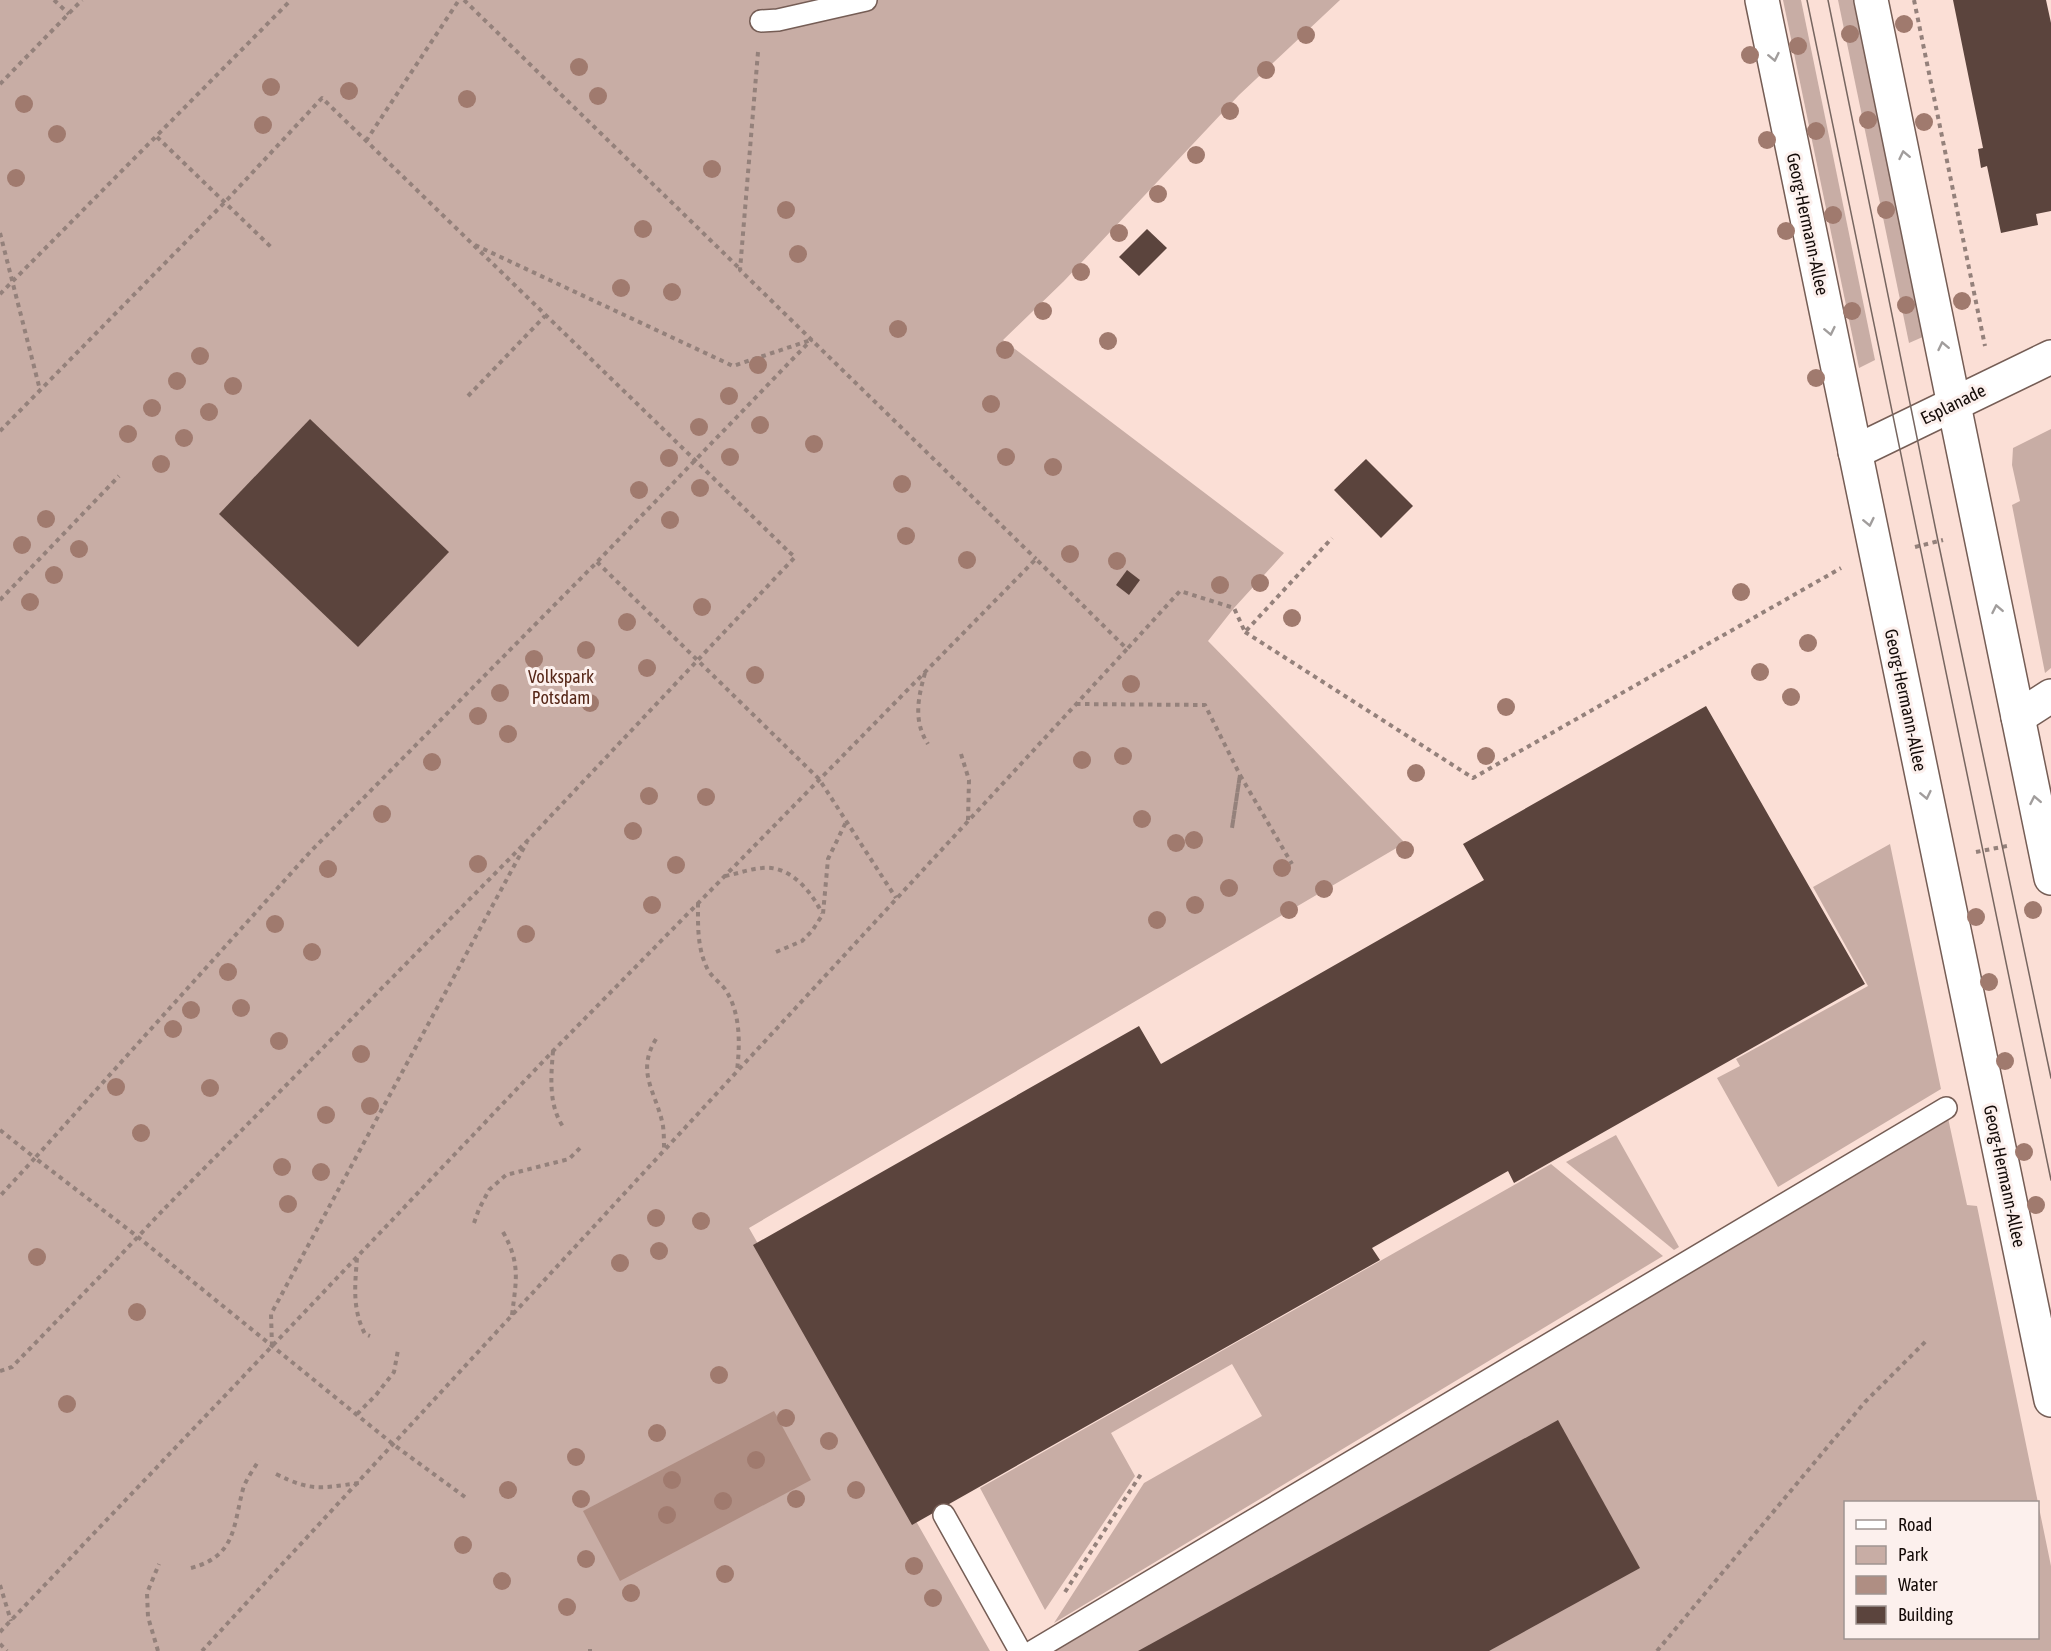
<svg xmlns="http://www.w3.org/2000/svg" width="2051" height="1651" font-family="'Asap Condensed',sans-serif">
<rect width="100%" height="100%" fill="#fbdfd6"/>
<!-- green -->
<g fill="#c8ada5" fill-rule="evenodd">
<path d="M0 0H1340L1239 95 1064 281 1003 340 1284 553 1234 608 1208 641 1405 843 749 1228 990 1651H0Z"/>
<path d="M1783 0H1801L1875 360 1859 368Z"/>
<path d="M1838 0H1855L1925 336 1909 343Z"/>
<path d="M2051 429V668L2045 673 2012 505 2020 501 2012 465 2013 448Z"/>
<path d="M1890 844 1941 1089 1778 1187 1717 1078 1740 1066 1736 1059 1868 986 1813 887Z"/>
<path d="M1948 1118 1967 1205 1977 1206 2051 1566V1651H1049ZM1846 1502H2038V1638H1846Z"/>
<path d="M1616 1135 1679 1247 1674 1250 1566 1162Z"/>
<path d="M1551 1164 1663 1256 1054 1623 1144 1483 1262 1416 1232 1364 1111 1433 1135 1476 1045 1610 980 1488Z"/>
</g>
<!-- water -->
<path fill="#af8e83" d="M774 1411 811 1480 620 1581 583 1511Z"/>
<!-- building -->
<g fill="#5b443d">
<path d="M1953 0H2046L2051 23V211L2036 214 2038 225 2001 233 1987 166 1981 168 1978 149 1983 148Z"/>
<path d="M1147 229 1167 248 1139 276 1119 257Z"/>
<path d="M310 419 449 552 358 647 219 514Z"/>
<path d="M1366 459 1413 506 1381 538 1334 490Z"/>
<path d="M1127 570 1140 580 1129 595 1116 585Z"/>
<path d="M1706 706 1865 984 1514 1183 1508 1171 1372 1248 1380 1260 912 1525 753 1245 1139 1026 1161 1064 1484 880 1463 844Z"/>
<path d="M1558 1420 1640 1568 1489 1651H1138Z"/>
</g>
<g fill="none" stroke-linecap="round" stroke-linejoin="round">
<!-- service casing -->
<g stroke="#755d55" stroke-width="24">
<g id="service">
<path d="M761 21 778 20 866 0"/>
<path d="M944 1515 1020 1651"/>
<path d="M1033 1651 1946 1108"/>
</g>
</g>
<!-- minor casing -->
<g stroke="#755d55" stroke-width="36">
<g id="minor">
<path d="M1762 0 2051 1400"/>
<path d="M1871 0 2051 878"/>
<path d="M1855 452 2051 357"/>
<path d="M2018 717 2051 696"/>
</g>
</g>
<!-- path -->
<g stroke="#94817b" stroke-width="4" stroke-dasharray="4.5 4.5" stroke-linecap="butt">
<path d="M54 0 69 14"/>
<path d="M464 0 740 269"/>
<path d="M1914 0 1985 346"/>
<path d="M758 52 740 270 1036 559"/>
<path d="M0 84 82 0"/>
<path d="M157 137 272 248"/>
<path d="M366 141 459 0"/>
<path d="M475 245 733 366 811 340"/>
<path d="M0 294 291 0"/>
<path d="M468 396 545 316"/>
<path d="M0 431 225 202 322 98 661 427"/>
<path d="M1915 547 1943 540"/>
<path d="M597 562 819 779 896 898"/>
<path d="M0 600 119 476"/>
<path d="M1245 632 1473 778 1841 568"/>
<path d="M1128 648 1180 591 1234 608 1245 632 1332 538"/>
<path d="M925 673C918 698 913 721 928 744"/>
<path d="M1076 704 1205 705 1240 775 1232 828 1240 775 1292 864"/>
<path d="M961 754 969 780 968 820"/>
<path d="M1976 852 2007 846"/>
<path d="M725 876C737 874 749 869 762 868 790 865 811 891 822 913"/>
<path d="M698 903C698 925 697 947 707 968 711 977 719 981 725 989 741 1013 740 1044 737 1071"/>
<path d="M776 952 802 941 812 931 823 914 828 859 847 820"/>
<path d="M656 1039C635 1073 657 1093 663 1126 664 1134 664 1142 664 1150"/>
<path d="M553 1051C551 1076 548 1106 564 1128"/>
<path d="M0 1130 35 1158 0 1196"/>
<path d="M165 1208 530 838 795 557 789 552"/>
<path d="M474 1223 479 1209 489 1190 506 1175 569 1159 582 1146"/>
<path d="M503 1232C521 1264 516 1281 512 1315"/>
<path d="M357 1258C355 1285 352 1309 365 1334L370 1336"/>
<path d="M272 1346 271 1314 527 842"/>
<path d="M0 1371 12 1367 116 1260"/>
<path d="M357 1414 376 1395 394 1372 398 1350"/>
<path d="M276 1474C312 1492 321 1488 359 1483"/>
<path d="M465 1497 394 1445 138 1237 35 1158 311 851 597 562 812 339"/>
<path d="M191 1568C236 1556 233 1527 243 1489 246 1479 254 1469 259 1460"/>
<path d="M0 1585 11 1621"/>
<path d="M1065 1592 1141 1474"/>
<path d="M0 1632 553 1051 1036 559 1127 649 202 1651"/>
<path d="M0 1644 7 1651"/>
<path d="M590 1649V1651"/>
<path d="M158 1651 148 1617 147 1593 159 1564"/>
<path d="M1657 1651 1865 1402 1926 1341"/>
</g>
<!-- service -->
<use href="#service" stroke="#fff" stroke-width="21"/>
<!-- minor -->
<use href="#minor" stroke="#fff" stroke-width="33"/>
<!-- tram -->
<g stroke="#776660" stroke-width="1.5">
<path d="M1807 0 2051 1180"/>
<path d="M1828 0 1938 541 2051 1078"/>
</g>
<!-- path-bridge -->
<g stroke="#94817b" stroke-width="4" stroke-dasharray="4.5 4.5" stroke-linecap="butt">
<path d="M0 233 40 390"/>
<path d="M661 427 789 552"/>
<path d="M116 1260 165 1208"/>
</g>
</g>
<!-- trees -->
<g fill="#a07a6e">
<circle cx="1904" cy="24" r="9"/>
<circle cx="1850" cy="34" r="9"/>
<circle cx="1306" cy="35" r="9"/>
<circle cx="1798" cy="46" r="9"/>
<circle cx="1750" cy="55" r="9"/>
<circle cx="579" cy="67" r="9"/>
<circle cx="1266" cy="70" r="9"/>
<circle cx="271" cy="87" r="9"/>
<circle cx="349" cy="91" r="9"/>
<circle cx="598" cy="96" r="9"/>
<circle cx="467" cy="99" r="9"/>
<circle cx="24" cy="104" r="9"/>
<circle cx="1230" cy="111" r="9"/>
<circle cx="1868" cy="120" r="9"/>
<circle cx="1924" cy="122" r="9"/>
<circle cx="263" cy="125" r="9"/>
<circle cx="1816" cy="131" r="9"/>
<circle cx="57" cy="134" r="9"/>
<circle cx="1767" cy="140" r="9"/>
<circle cx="1196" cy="155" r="9"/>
<circle cx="712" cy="169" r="9"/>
<circle cx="16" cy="178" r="9"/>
<circle cx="1158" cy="194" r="9"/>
<circle cx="786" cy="210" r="9"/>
<circle cx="1886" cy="210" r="9"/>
<circle cx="1833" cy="215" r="9"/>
<circle cx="643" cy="229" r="9"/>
<circle cx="1786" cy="231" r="9"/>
<circle cx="1119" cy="233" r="9"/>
<circle cx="798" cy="254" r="9"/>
<circle cx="1081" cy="272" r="9"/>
<circle cx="621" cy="288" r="9"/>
<circle cx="672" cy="292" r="9"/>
<circle cx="1962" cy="301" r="9"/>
<circle cx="1906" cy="305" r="9"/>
<circle cx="1043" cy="311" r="9"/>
<circle cx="1852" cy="311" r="9"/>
<circle cx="898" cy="329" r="9"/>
<circle cx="1108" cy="341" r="9"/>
<circle cx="1005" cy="350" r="9"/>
<circle cx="200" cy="356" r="9"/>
<circle cx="758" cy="365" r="9"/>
<circle cx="1816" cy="378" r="9"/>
<circle cx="177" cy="381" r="9"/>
<circle cx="233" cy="386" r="9"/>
<circle cx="729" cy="396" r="9"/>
<circle cx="991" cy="404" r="9"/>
<circle cx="152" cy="408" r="9"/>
<circle cx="209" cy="412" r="9"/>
<circle cx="760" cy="425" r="9"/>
<circle cx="699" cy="427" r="9"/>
<circle cx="128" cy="434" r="9"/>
<circle cx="184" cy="438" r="9"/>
<circle cx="814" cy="444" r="9"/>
<circle cx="730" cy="457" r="9"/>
<circle cx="1006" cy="457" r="9"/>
<circle cx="669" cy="458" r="9"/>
<circle cx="161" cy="464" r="9"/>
<circle cx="1053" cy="467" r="9"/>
<circle cx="902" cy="484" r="9"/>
<circle cx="700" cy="488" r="9"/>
<circle cx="639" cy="490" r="9"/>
<circle cx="46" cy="519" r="9"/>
<circle cx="670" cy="520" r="9"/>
<circle cx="906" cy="536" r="9"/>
<circle cx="22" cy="545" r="9"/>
<circle cx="79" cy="549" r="9"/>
<circle cx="1070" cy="554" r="9"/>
<circle cx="967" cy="560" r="9"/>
<circle cx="1117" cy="561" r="9"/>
<circle cx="54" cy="575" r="9"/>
<circle cx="1260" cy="583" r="9"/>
<circle cx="1220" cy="585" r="9"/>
<circle cx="1741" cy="592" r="9"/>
<circle cx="30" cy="602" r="9"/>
<circle cx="702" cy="607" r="9"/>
<circle cx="1292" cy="618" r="9"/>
<circle cx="627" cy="622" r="9"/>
<circle cx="1808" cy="643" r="9"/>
<circle cx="586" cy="650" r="9"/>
<circle cx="534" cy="659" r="9"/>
<circle cx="647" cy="668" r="9"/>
<circle cx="1760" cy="672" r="9"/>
<circle cx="755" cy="675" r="9"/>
<circle cx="1131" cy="684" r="9"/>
<circle cx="500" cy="693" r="9"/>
<circle cx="1791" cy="697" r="9"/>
<circle cx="590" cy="703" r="9"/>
<circle cx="1506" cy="707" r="9"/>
<circle cx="478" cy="716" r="9"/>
<circle cx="508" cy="734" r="9"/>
<circle cx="1123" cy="756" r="9"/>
<circle cx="1486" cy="756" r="9"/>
<circle cx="1082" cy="760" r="9"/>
<circle cx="432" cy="762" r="9"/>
<circle cx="1416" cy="773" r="9"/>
<circle cx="649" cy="796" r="9"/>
<circle cx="706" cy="797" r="9"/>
<circle cx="382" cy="814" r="9"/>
<circle cx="1142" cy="819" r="9"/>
<circle cx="633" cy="831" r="9"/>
<circle cx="1194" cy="840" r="9"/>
<circle cx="1176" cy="843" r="9"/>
<circle cx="1405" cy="850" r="9"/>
<circle cx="478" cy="864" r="9"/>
<circle cx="676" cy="865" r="9"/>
<circle cx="1282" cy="868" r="9"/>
<circle cx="328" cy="869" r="9"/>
<circle cx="1229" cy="888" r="9"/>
<circle cx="1324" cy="889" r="9"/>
<circle cx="652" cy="905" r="9"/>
<circle cx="1195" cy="905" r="9"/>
<circle cx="1289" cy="910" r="9"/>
<circle cx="2033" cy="910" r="9"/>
<circle cx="1976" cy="917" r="9"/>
<circle cx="1157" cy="920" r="9"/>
<circle cx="275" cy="924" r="9"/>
<circle cx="526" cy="934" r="9"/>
<circle cx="312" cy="952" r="9"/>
<circle cx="228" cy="972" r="9"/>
<circle cx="1989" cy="982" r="9"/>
<circle cx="241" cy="1008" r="9"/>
<circle cx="191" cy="1010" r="9"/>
<circle cx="173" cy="1029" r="9"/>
<circle cx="279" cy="1041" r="9"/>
<circle cx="361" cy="1054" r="9"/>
<circle cx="2005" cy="1061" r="9"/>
<circle cx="116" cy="1087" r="9"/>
<circle cx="210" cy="1088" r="9"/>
<circle cx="370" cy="1106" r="9"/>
<circle cx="326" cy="1115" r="9"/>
<circle cx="141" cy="1133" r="9"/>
<circle cx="2024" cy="1152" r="9"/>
<circle cx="282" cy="1167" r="9"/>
<circle cx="321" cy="1172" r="9"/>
<circle cx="288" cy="1204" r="9"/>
<circle cx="2036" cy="1205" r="9"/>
<circle cx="656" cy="1218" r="9"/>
<circle cx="701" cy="1221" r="9"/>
<circle cx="659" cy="1251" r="9"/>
<circle cx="37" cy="1257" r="9"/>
<circle cx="620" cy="1263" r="9"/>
<circle cx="137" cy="1312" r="9"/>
<circle cx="719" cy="1375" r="9"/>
<circle cx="67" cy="1404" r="9"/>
<circle cx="786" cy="1418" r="9"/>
<circle cx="657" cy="1433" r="9"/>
<circle cx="829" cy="1441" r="9"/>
<circle cx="576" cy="1457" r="9"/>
<circle cx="756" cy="1460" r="9"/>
<circle cx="672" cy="1480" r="9"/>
<circle cx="508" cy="1490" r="9"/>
<circle cx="856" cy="1490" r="9"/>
<circle cx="581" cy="1499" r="9"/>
<circle cx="796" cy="1499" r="9"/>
<circle cx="723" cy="1501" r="9"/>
<circle cx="667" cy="1515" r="9"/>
<circle cx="463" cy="1545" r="9"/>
<circle cx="586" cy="1559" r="9"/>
<circle cx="914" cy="1566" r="9"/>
<circle cx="725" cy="1574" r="9"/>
<circle cx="502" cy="1581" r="9"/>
<circle cx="631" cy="1593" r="9"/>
<circle cx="933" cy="1598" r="9"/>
<circle cx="567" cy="1607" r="9"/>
</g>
<!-- one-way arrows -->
<defs><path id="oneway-chevron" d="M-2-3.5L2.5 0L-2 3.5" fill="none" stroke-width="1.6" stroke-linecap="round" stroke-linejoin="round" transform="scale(1.5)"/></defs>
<g stroke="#a19d9c">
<use href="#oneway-chevron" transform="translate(1774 57) rotate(78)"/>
<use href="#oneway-chevron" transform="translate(1904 155) rotate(-102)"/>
<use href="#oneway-chevron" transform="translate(1830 331) rotate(78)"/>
<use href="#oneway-chevron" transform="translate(1943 346) rotate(-102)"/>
<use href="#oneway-chevron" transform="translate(1869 522) rotate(78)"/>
<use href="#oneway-chevron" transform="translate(1997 609) rotate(-101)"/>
<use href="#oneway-chevron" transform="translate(1926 795) rotate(78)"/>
<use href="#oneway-chevron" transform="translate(2035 800) rotate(-101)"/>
</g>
<g text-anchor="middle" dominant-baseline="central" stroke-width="6" stroke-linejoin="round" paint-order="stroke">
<!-- street labels -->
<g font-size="18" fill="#140b08" stroke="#fcf0ed">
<text transform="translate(1808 224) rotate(78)">Georg-Hermann-Allee</text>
<text transform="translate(1953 404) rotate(-26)">Esplanade</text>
<text transform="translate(1906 700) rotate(78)">Georg-Hermann-Allee</text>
<text transform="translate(2005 1176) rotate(78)">Georg-Hermann-Allee</text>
</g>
<!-- park labels -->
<g font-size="18" fill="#562718" stroke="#fcf0ed">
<text x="561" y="676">Volkspark<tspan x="561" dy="21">Potsdam</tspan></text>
</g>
</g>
<!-- legend -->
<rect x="1844" y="1501" width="195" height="138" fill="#fcf0ed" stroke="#9f9491" stroke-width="1.5"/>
<rect x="1856" y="1520" width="30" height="9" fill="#ffffff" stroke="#9f9491" stroke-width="1.5"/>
<text x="1898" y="1531" font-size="18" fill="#140b08">Road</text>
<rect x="1856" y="1546" width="30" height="18" fill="#c8ada5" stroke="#9f9491" stroke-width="1.5"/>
<text x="1898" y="1561" font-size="18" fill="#140b08">Park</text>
<rect x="1856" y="1576" width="30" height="18" fill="#af8e83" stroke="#9f9491" stroke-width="1.5"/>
<text x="1898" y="1591" font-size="18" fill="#140b08">Water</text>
<rect x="1856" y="1606" width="30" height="18" fill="#5b443d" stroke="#9f9491" stroke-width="1.5"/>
<text x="1898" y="1621" font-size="18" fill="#140b08">Building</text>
</svg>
